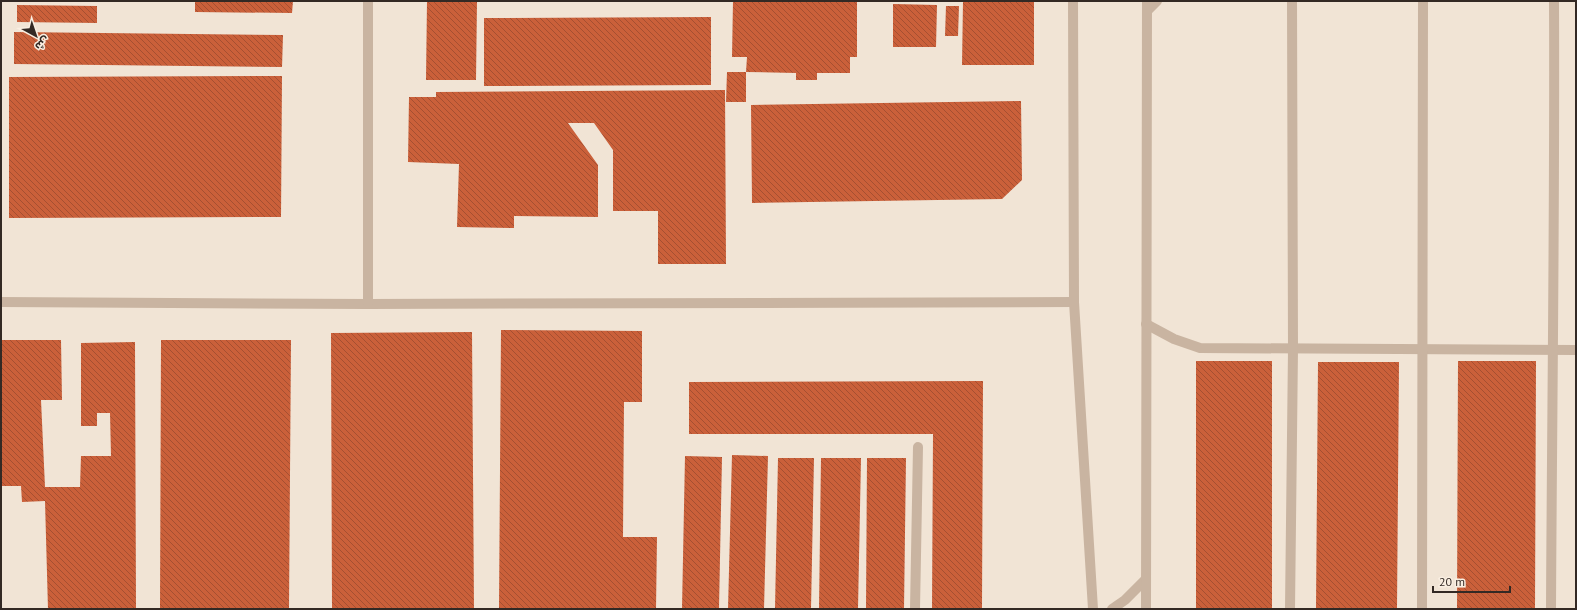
<svg xmlns="http://www.w3.org/2000/svg" width="1577" height="610" font-family="'PT Sans','Noto Sans Arabic',sans-serif">
<defs>
<pattern id="building-back-hatch" width="6" height="6" patternUnits="userSpaceOnUse"><rect width="6" height="6" fill="#ca603a"/><path d="M-1 5l2 2M0 0l6 6M5-1l2 2" fill="none" stroke="#a54f31"/></pattern>
</defs>
<rect width="100%" height="100%" fill="#f1e4d5"/>
<!-- building -->
<g fill="url(#building-back-hatch)">
<path d="M195 1H293L292 13 195 12Z"/>
<path d="M427 1H477L476 80H426Z"/>
<path d="M733 1H857V57H850V73H817V80H796V73L746 72V102H726L727 72H746L747 57H732Z"/>
<path d="M963 1H1034V65H962Z"/>
<path d="M893 4 937 5 936 47H893Z"/>
<path d="M17 5 97 6V23L17 22Z"/>
<path d="M946 6H959L958 36H945Z"/>
<path d="M711 17V85L484 86V18Z"/>
<path d="M14 32 283 35 282 67 14 64Z"/>
<path d="M282 76 281 217 9 218V77Z"/>
<path d="M725 90 726 264H658V211H613V150L594 123H568L598 165V217L514 216V228L457 227 459 164 408 162 409 97H436V92Z"/>
<path d="M1021 101 1022 180 1002 199 752 203 751 105Z"/>
<path d="M501 330 642 331V402H624L623 537H657L656 609H499Z"/>
<path d="M472 332 474 609H332L331 333Z"/>
<path d="M1 340H61L62 400H41L45 487H80L81 456H111L110 413H97V426H81V343L135 342 136 609H48L45 501 22 502 21 486H1Z"/>
<path d="M161 340H291L289 609H160Z"/>
<rect x="1196" y="361" width="76" height="248"/>
<path d="M1458 361H1536L1535 609H1457Z"/>
<path d="M1318 362H1399L1397 609H1316Z"/>
<path d="M983 381 982 609H932L933 434H689V382Z"/>
<path d="M732 455 768 456 764 609H728Z"/>
<path d="M685 456 722 457 719 609H682Z"/>
<path d="M778 458H814L811 609H775Z"/>
<path d="M821 458H861L858 609H819Z"/>
<path d="M867 458H906L904 609H866Z"/>
</g>
<g fill="none" stroke-linecap="round" stroke-linejoin="round">
<!-- lane -->
<g stroke="#c9b4a1" stroke-width="10">
<path d="M1148 10 1157 1"/>
<path d="M1 302 368 304 1074 302"/>
<path d="M368 304V1"/>
<path d="M1146 324 1174 339 1200 348 1576 350"/>
<path d="M915 609 918 447"/>
<path d="M1112 609 1125 600 1146 579"/>
<path d="M1146 609 1147 1"/>
<path d="M1290 609 1293 349 1292 1"/>
<path d="M1422 609 1423 1"/>
<path d="M1551 609C1552 406 1555 204 1554 1"/>
</g>
<!-- street -->
<path stroke="#c9b4a1" stroke-width="10" d="M1073 1 1074 302 1093 609"/>
</g>
<!-- border -->
<rect width="1577" height="610" fill="none" stroke="#332924" stroke-width="4"/>
<!-- north arrow -->
<g transform="translate(36 36) rotate(140)" stroke="#f9eee1" stroke-width="3" paint-order="stroke">
<path d="M0-3L7 15L0 10L-7 15Z" fill="#332924"/>
<text y="-6" font-size="11" font-weight="bold" text-anchor="middle" fill="#332924">ش</text>
</g>
<!-- scale -->
<path d="M1433 586v6h77v-6" fill="none" stroke="#332924" stroke-width="2"/>
<text x="1439" y="586" font-size="12" fill="#332924" stroke="#f9eee1" stroke-width="3" paint-order="stroke">20 m</text>
</svg>
